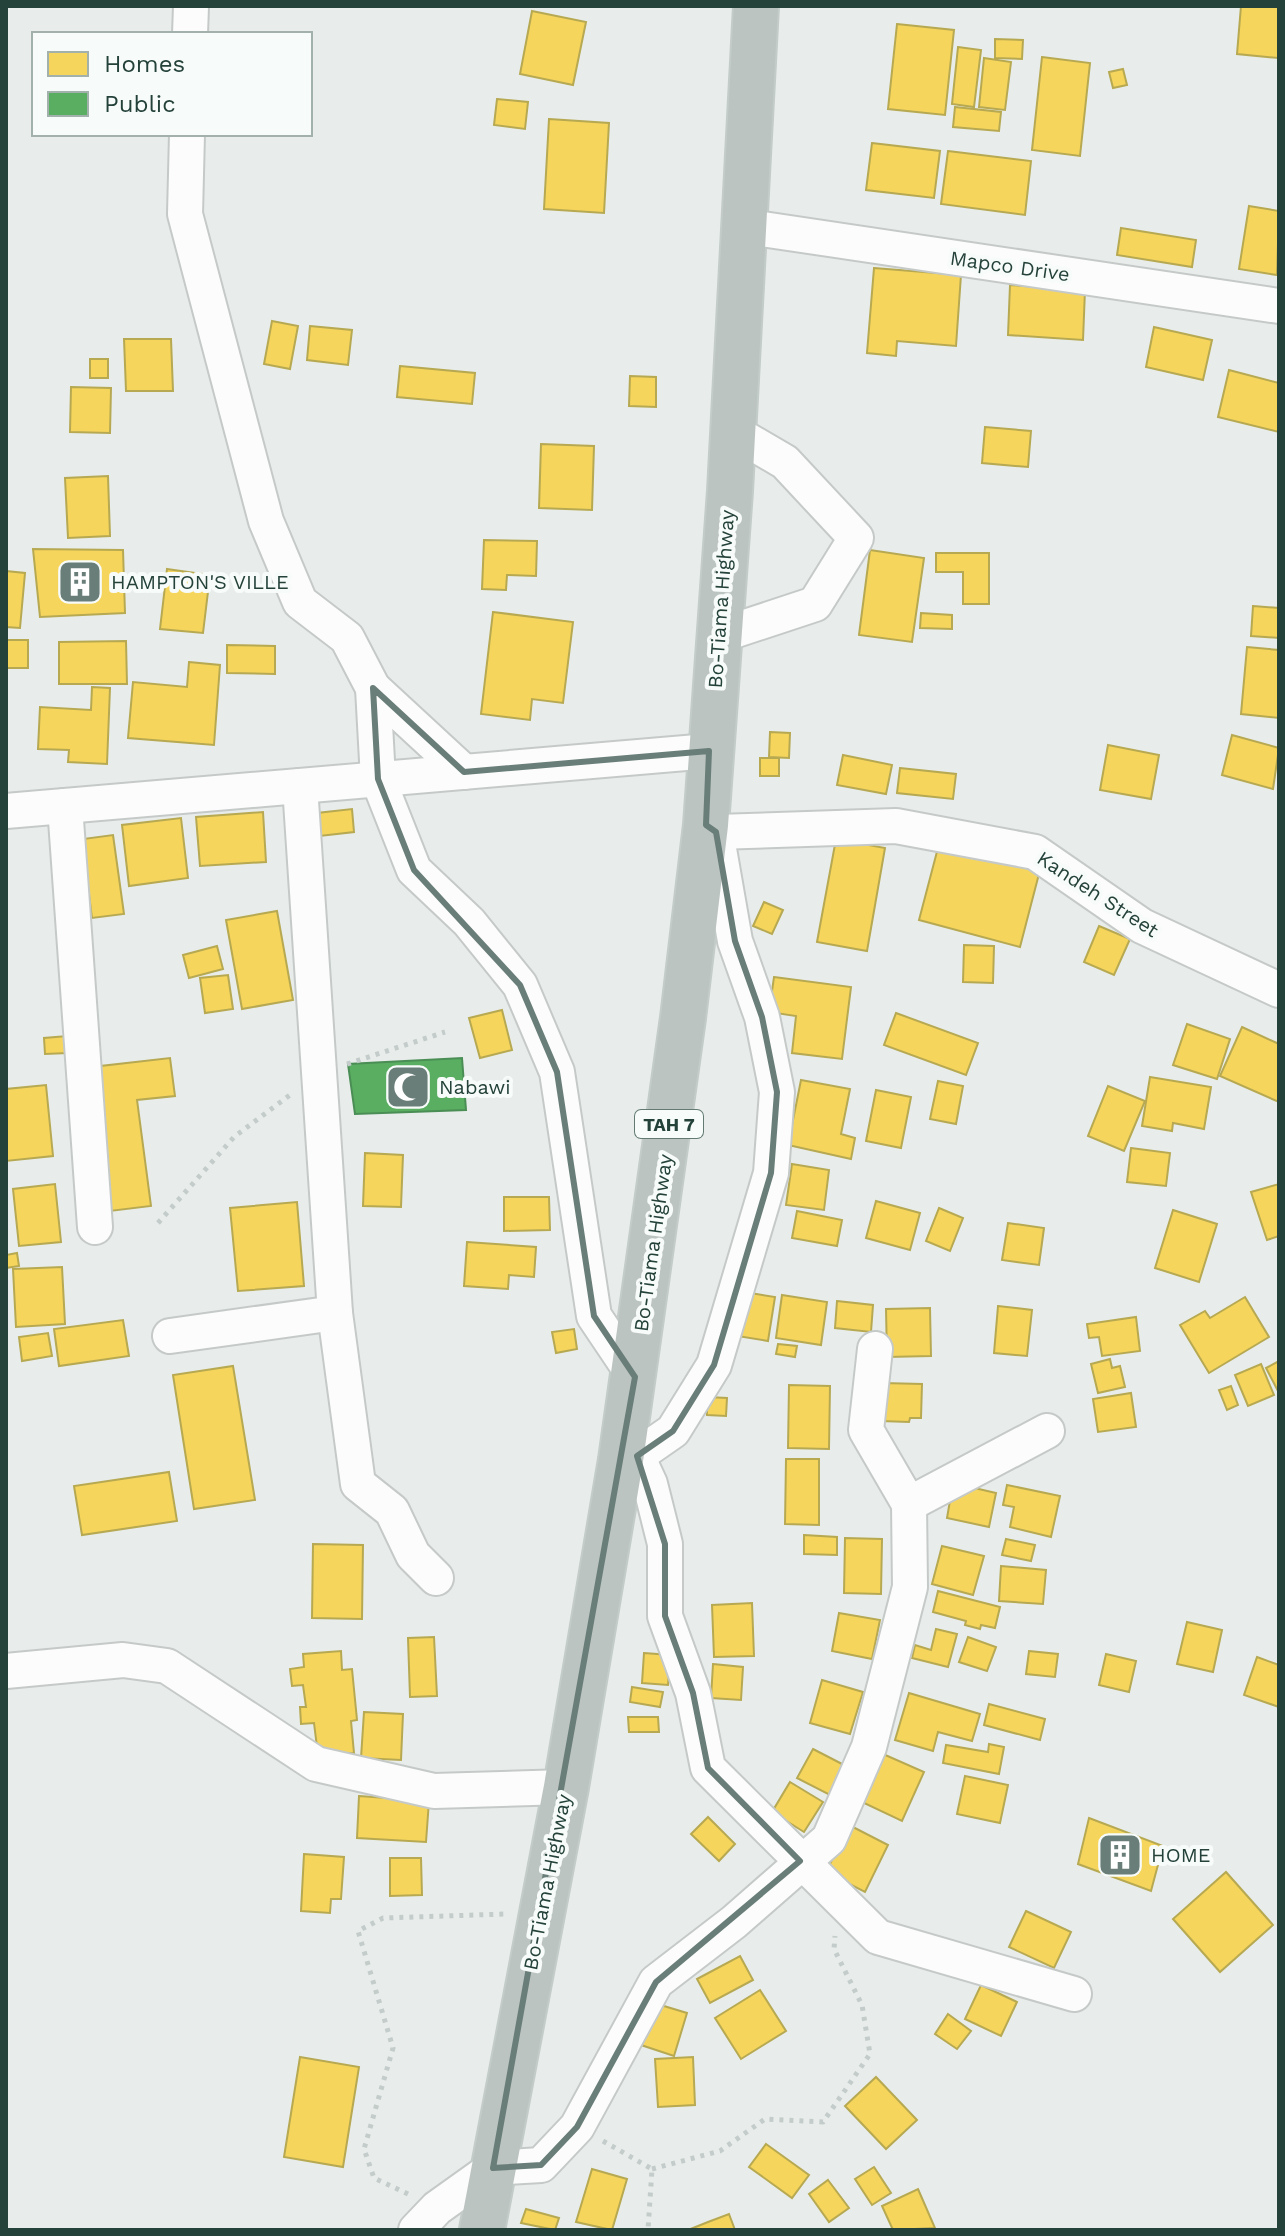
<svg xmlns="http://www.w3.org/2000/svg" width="1285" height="2236" font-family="'Work Sans',sans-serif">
<rect width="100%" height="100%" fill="#e8edeb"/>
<!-- homes -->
<g fill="#f6d55c" stroke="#b7a952" stroke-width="2">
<path d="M1241 6H1279L1278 58 1237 54Z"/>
<path d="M532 11 586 22 573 85 520 74Z"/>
<path d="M897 24 954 30 945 115 888 109Z"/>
<path d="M995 39 1023 40 1022 59 995 58Z"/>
<path d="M958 47 981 50 974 107 952 104Z"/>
<path d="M1042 57 1090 63 1080 156 1032 150Z"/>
<path d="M984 58 1011 62 1005 110 979 107Z"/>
<path d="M1123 69 1127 85 1113 88 1109 72Z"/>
<path d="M497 99 528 102 525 129 494 125Z"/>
<path d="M955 107 1001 112 999 131 953 127Z"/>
<path d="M549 119 609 123 604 213 544 209Z"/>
<path d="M872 143 940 151 934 198 866 190Z"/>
<path d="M948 151 1031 161 1025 215 941 204Z"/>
<path d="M1249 206 1279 211 1277 275 1239 269Z"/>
<path d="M1121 228 1196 240 1192 267 1117 255Z"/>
<path d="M874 268 961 275 956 346 897 341 896 356 867 353Z"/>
<path d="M1010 285 1085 290 1083 340 1008 335Z"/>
<path d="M272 321 298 326 290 369 264 364Z"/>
<path d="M310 326 352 330 348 365 307 360Z"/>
<path d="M1154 327 1212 340 1203 380 1146 367Z"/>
<path d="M124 339H171L173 391H126Z"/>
<rect x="90" y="359" width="18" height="19"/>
<path d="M400 366 475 373 472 404 397 397Z"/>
<path d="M1229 370 1279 383V432L1218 417Z"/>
<path d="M630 376 656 377V407L629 406Z"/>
<path d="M71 387 111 388 110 433 70 432Z"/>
<path d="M985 427 1031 431 1028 467 982 463Z"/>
<path d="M541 444 594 446 592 510 539 508Z"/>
<path d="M108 476 110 536 68 538 65 478Z"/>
<path d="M484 540 537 541 536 576 507 575 506 590 482 589Z"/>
<path d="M33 549 123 550 125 613 40 617Z"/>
<path d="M870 550 924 558 912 642 859 635Z"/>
<path d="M936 553H989V604H963V572H936Z"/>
<path d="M167 569 210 575 203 633 160 629Z"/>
<path d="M6 571 25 573 20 628 6 627Z"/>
<path d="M1253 606 1279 608V638L1251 636Z"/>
<path d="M493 612 573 622 563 703 532 699 530 720 481 714Z"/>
<path d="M921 613 952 615V629L920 628Z"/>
<rect x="6" y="640" width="22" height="28"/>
<path d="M126 641 127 684H59V642Z"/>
<path d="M227 645 275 646V674L227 673Z"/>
<path d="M1247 647 1279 650V718L1241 714Z"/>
<path d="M189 662 220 665 214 745 128 738 133 682 187 687Z"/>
<path d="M92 687 110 688 107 764 68 762 69 750 38 749 40 707 91 710Z"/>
<path d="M770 732 790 733 789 758 769 757Z"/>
<path d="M1232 735 1279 748 1273 789 1222 775Z"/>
<path d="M1108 745 1159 755 1151 799 1100 790Z"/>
<path d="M843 755 892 765 886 794 837 785Z"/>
<rect x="760" y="758" width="19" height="18"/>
<path d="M900 768 956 774 953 799 897 793Z"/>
<path d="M352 809 354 832 311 837 308 814Z"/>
<path d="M263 812 266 862 200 866 196 817Z"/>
<path d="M181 818 188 878 129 886 122 825Z"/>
<path d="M113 835 124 914 92 918 88 886 82 887 79 863 86 862 83 839Z"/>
<path d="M836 839 885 848 867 951 817 942Z"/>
<path d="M939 844 1040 870 1020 947 919 920Z"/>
<path d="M764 902 783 910 772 934 753 926Z"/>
<path d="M277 911 293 1000 242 1009 226 920Z"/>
<path d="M1099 926 1130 939 1114 975 1084 962Z"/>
<path d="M964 945 994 946 993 983 963 982Z"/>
<path d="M217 946 223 969 189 978 183 955Z"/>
<path d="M228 975 233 1009 205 1013 200 978Z"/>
<path d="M774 977 851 987 842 1059 792 1053 796 1016 769 1012Z"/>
<path d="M502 1010 512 1050 480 1058 469 1018Z"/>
<path d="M896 1013 978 1043 966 1075 884 1045Z"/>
<path d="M1187 1024 1230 1039 1217 1079 1173 1065Z"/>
<path d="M1242 1027 1279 1044V1102L1220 1076Z"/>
<path d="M67 1036 68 1053 45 1054 44 1038Z"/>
<path d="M170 1058 175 1096 137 1100 151 1206 110 1211 92 1067Z"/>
<path d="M1150 1077 1211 1087 1204 1129 1173 1123 1172 1131 1142 1126Z"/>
<path d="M801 1080 850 1089 841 1134 855 1138 851 1159 788 1145Z"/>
<path d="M938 1081 963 1086 956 1124 930 1119Z"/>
<path d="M46 1085 53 1156 6 1161V1089Z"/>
<path d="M1108 1086 1145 1101 1124 1151 1088 1136Z"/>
<path d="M876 1090 911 1097 901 1148 866 1141Z"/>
<path d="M1131 1148 1170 1153 1166 1186 1127 1182Z"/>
<path d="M365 1153 403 1155 401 1207 363 1206Z"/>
<path d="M792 1164 829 1170 824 1210 786 1205Z"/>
<path d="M55 1184 61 1242 19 1246 13 1189Z"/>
<path d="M1279 1184V1236L1267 1240 1251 1192Z"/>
<path d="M504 1197H549L550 1230 504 1231Z"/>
<path d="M876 1201 920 1213 910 1250 866 1238Z"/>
<path d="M297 1202 304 1286 238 1291 230 1208Z"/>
<path d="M939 1208 963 1218 950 1251 926 1241Z"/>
<path d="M1173 1210 1217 1224 1199 1282 1155 1268Z"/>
<path d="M797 1211 842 1220 837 1246 792 1238Z"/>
<path d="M1008 1223 1044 1228 1039 1265 1002 1260Z"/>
<path d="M467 1242 536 1247 534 1277 509 1275 508 1289 464 1286Z"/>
<path d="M17 1253 19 1266 6 1268V1255Z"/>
<path d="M62 1267 65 1324 16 1327 13 1269Z"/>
<path d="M738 1291 775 1297 768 1341 731 1335Z"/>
<path d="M782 1295 827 1302 821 1345 776 1338Z"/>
<path d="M1245 1297 1269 1337 1209 1373 1180 1325 1205 1311 1210 1318Z"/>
<path d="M837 1301 873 1305 871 1332 835 1328Z"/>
<path d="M998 1306 1032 1310 1027 1356 994 1353Z"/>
<path d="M930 1308 931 1356 887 1357 886 1309Z"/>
<path d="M1136 1317 1140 1351 1102 1356 1099 1337 1089 1338 1087 1324Z"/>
<path d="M123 1320 129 1356 59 1366 54 1329Z"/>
<path d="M574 1329 577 1349 556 1353 552 1332Z"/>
<path d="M48 1333 52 1356 22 1361 19 1337Z"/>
<path d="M778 1344 797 1346 795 1357 776 1354Z"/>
<path d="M1110 1359 1112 1368 1120 1366 1125 1387 1098 1393 1091 1364Z"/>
<path d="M1279 1361V1393L1266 1368Z"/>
<path d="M1261 1364 1274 1395 1248 1406 1235 1375Z"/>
<path d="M233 1366 255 1500 194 1509 173 1375Z"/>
<path d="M883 1383 922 1384 921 1418H910L909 1422 881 1421Z"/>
<path d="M789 1385 830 1386 829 1449 788 1448Z"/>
<path d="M1231 1386 1238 1405 1227 1410 1219 1390Z"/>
<path d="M1131 1393 1136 1427 1098 1432 1093 1399Z"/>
<path d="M707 1397 727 1398 726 1416 707 1415Z"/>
<path d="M786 1459H819V1525L785 1524Z"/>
<path d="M169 1472 177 1521 82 1535 74 1486Z"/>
<path d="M953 1483 996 1493 989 1527 947 1518Z"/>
<path d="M1007 1485 1060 1496 1051 1537 1010 1527 1014 1507 1003 1505Z"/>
<path d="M804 1535 837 1537V1555L804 1554Z"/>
<path d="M845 1538 882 1539 881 1594 844 1593Z"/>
<path d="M1006 1539 1035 1545 1031 1561 1002 1555Z"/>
<path d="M313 1544 363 1545 362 1619 312 1618Z"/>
<path d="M942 1546 984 1556 973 1595 932 1584Z"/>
<path d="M1001 1566 1046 1570 1043 1604 999 1601Z"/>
<path d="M938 1591 1000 1607 995 1628 981 1625 980 1629 965 1625 966 1621 933 1612Z"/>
<path d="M752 1603 754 1656 714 1657 712 1605Z"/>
<path d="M839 1613 880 1620 872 1659 832 1651Z"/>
<path d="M1187 1622 1222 1630 1213 1672 1177 1664Z"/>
<path d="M936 1629 957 1634 948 1667 912 1658 915 1645 931 1650Z"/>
<path d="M434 1637 437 1696 410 1697 408 1638Z"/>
<path d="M968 1637 996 1647 987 1671 959 1662Z"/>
<path d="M341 1651 342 1670 352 1669 357 1720 351 1721 354 1753 318 1755 314 1723 301 1724 300 1707H306L303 1685 292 1686 290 1669 304 1667 303 1654Z"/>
<path d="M1029 1651 1058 1654 1055 1677 1026 1674Z"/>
<path d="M644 1653 670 1655 668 1685 642 1683Z"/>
<path d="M1106 1654 1136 1661 1129 1692 1099 1685Z"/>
<path d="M1257 1657 1279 1665V1707L1244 1695Z"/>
<path d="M713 1664 743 1667 741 1700 711 1698Z"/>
<path d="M822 1680 863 1692 850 1734 810 1723Z"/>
<path d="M632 1687 663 1692 660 1707 630 1702Z"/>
<path d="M909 1693 980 1714 972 1741 938 1732 933 1751 895 1740Z"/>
<path d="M989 1704 1045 1719 1040 1740 984 1725Z"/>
<path d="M364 1712 403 1714 401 1760 361 1758Z"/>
<path d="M628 1717H658L659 1732H629Z"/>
<path d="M989 1744 1004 1747 999 1774 943 1763 946 1745 988 1752Z"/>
<path d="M813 1749 846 1766 830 1795 797 1778Z"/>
<path d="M883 1754 924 1772 902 1821 862 1802Z"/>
<path d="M965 1776 1008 1785 1000 1823 957 1814Z"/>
<path d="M790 1782 823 1802 804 1832 772 1812Z"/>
<path d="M359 1796 429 1801 426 1842 357 1838Z"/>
<path d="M708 1817 735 1844 719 1861 691 1834Z"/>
<path d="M1089 1818 1163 1846 1151 1891 1078 1864Z"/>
<path d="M849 1825 888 1845 865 1892 826 1872Z"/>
<path d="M304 1854 344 1857 341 1899H331L330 1913 301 1911Z"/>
<path d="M390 1858H421L422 1895 390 1896Z"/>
<path d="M1226 1872 1273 1925 1220 1972 1173 1919Z"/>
<path d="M1026 1911 1071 1932 1054 1968 1009 1947Z"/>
<path d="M740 1956 753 1980 710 2003 697 1979Z"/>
<path d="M981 1985 1017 2002 1001 2036 965 2019Z"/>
<path d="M760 1990 786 2031 741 2059 715 2018Z"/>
<path d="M654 2003 687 2013 674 2056 641 2045Z"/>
<path d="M948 2014 971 2031 957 2049 935 2034Z"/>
<path d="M300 2057 359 2067 343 2167 284 2157Z"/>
<path d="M693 2057 695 2105 658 2107 655 2059Z"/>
<path d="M876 2077 917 2120 886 2149 845 2106Z"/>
<path d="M766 2144 809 2175 792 2198 749 2167Z"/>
<path d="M874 2167 891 2193 872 2205 855 2179Z"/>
<path d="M592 2169 627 2179 612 2230 576 2222Z"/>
<path d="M828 2180 849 2208 829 2222 809 2194Z"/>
<path d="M918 2189 935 2228 893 2230 882 2206Z"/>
<path d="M526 2209 559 2218 555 2230 521 2223Z"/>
<path d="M729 2214 735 2230H688L708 2222Z"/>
</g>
<!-- public -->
<path fill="#5aae61" stroke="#4a8e55" stroke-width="2" d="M462 1058 466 1110 355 1114 348 1064Z"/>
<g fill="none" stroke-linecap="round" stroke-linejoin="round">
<!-- street casing -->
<g stroke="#c5cac8" stroke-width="38">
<g id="street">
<path d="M190 34 191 6"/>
<path d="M187 134 185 214 266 521 300 602 347 638 373 688 464 772"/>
<path d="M742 226 1279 306"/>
<path d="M718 636 815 604 856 538 785 462 732 431"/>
<path d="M373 688 378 779 414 870 469 922 520 985 557 1072 594 1316 635 1377"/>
<path d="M65 806 95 1227"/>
<path d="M6 811 709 751"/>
<path d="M716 832 896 826 1035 852 1142 926 1279 990"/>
<path d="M335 1313 358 1484 392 1511 413 1555 436 1578"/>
<path d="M170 1336 335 1313 300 786"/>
<path d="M875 1349 866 1430 909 1504"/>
<path d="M637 1456 650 1484 665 1544V1616L693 1693 708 1768 878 1937 1074 1994"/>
<path d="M621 1460 637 1456 673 1431 714 1365 771 1173 777 1092 762 1017 735 941 716 832 709 827"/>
<path d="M6 1671 123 1660 167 1666 316 1764 434 1791 566 1787"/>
<path d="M416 2230 437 2208 493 2168 541 2165 577 2127 656 1982 734 1922 829 1839 869 1747 910 1587 909 1504 1047 1431"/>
</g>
</g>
<!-- highway casing -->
<g stroke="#c3ccc9" stroke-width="48">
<path id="highway" d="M482 2230 566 1787 621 1460 683 1018 706 825 730 491 756 6"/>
</g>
<!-- path -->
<g stroke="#c3ccca" stroke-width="5" stroke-dasharray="4 6" stroke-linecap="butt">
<path d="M347 1064 445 1032"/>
<path d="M158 1223 234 1137 290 1095"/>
<path d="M603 2141 652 2169 648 2230"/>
<path d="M652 2169 720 2151 765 2119 823 2122 870 2054 862 2005 834 1949 835 1936"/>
<path d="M408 2194 374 2178 364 2149 393 2048 358 1931 383 1918 506 1914"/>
</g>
<!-- street -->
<use href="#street" stroke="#fcfcfc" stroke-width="34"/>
<!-- highway -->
<use href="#highway" stroke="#bcc4c2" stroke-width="44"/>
</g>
<!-- marked area -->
<path fill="none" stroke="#697e78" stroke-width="6" stroke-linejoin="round" d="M373 688 464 772 709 751 706 825 716 832 735 941 762 1017 777 1092 771 1173 714 1365 673 1431 637 1456 665 1544V1616L693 1693 708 1768 800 1861 656 1982 577 2127 541 2165 493 2168 635 1377 594 1316 557 1072 520 985 414 870 378 779Z"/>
<!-- icons -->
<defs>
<g id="building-square" transform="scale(2.3)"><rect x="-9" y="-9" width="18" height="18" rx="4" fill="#697e78" stroke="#f7fbf9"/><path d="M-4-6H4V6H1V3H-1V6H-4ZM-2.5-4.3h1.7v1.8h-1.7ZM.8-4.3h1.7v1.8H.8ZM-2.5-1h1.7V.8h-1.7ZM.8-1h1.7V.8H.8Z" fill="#fff"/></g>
<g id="mosque-square" transform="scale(2.3)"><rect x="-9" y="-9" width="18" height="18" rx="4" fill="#697e78" stroke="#f7fbf9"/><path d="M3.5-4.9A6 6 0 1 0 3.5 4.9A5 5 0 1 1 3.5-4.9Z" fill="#fff"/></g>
</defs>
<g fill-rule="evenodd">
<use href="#building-square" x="80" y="582"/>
<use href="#mosque-square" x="408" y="1087"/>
<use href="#building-square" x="1120" y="1855"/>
</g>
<g text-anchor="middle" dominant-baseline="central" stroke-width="8" stroke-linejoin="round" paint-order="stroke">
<!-- shield labels -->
<rect fill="#f7fbf9" stroke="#637a73" stroke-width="2" x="635" y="1110" width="68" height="28" rx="6"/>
<g font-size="18" font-weight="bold" fill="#24423a">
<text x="669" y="1124">TAH 7</text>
</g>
<!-- street labels -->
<g font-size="20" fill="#24423a" stroke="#f7fbf9">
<text transform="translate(1010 266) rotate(8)">Mapco Drive</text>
<text transform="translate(721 599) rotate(-86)">Bo-Tiama Highway</text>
<text transform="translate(1098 894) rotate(33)">Kandeh Street</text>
<text transform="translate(653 1243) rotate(-82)">Bo-Tiama Highway</text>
<text transform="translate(547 1882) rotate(-79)">Bo-Tiama Highway</text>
</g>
<!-- poi labels -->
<g font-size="20" fill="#24423a" stroke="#f7fbf9" text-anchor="start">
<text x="111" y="582">HAMPTON'S VILLE</text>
<text x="439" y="1087">Nabawi</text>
<text x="1151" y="1855">HOME</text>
</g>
</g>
<!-- border -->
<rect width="1285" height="2236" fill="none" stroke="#24423a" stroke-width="16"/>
<!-- legend -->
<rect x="32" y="32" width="280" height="104" fill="#f7fbf9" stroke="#a3b1ad" stroke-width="2"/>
<rect x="48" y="52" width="40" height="24" fill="#f6d55c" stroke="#a3b1ad" stroke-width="2"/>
<text x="104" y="72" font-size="24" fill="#24423a">Homes</text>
<rect x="48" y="92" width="40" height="24" fill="#5aae61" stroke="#a3b1ad" stroke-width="2"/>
<text x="104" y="112" font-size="24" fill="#24423a">Public</text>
</svg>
